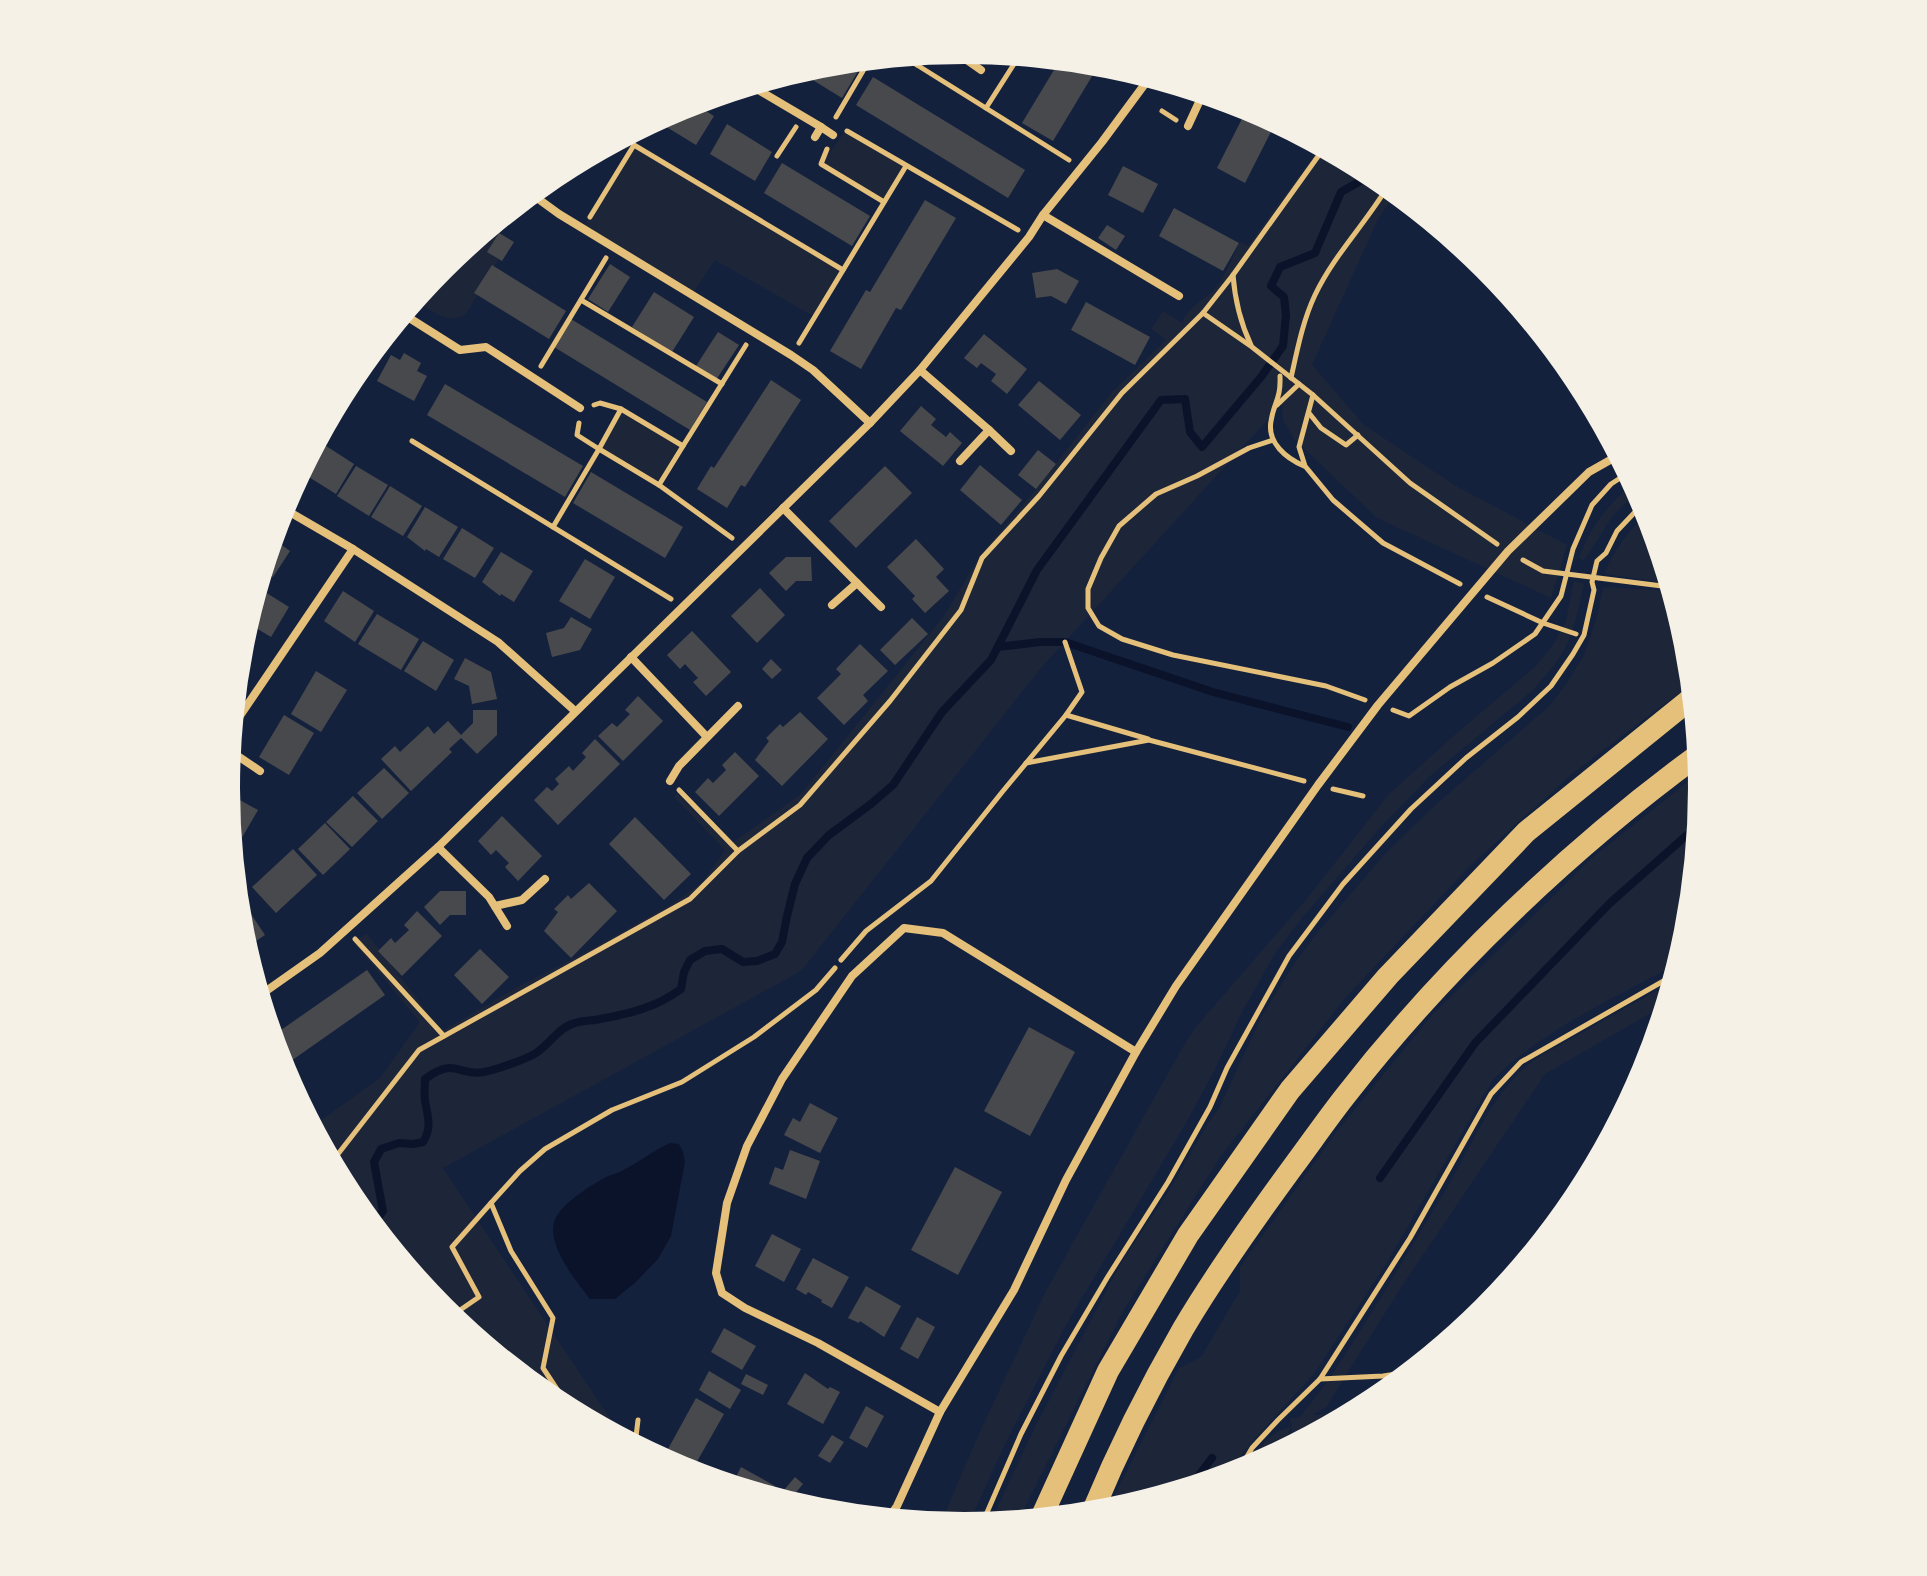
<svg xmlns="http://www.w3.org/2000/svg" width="1927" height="1576" font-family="'Archivo Narrow',sans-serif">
<rect width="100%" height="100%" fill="#14213d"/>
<!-- green -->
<g fill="#1d2539">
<path d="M846 130 906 166 884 202 821 164Z"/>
<path d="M634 145 843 270 815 317 715 260 692 295 582 228Z"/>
<path d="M1321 146 1374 175 1396 193 1378 219 1312 365 1364 425 1456 486 1567 545 1551 598 1377 518 1294 439 1283 420 1282 404 1041 668 801 971 443 1168 624 1439 553 1401 441 1310 350 1198 323 1147 334 1142 320 1121 380 1078 420 1022 353 942 367 934 442 1031 523 984 586 952 670 905 702 883 725 850 674 797 677 794 729 845 801 794 944 616 981 554 1036 489 1112 392 1166 340 1151 329 1163 311 1182 323C1186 309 1202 301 1212 292 1223 281 1233 256 1240 242L1248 246Z"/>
<path d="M492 225 501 230 488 251 499 259 466 314C446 326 432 310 414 300L442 266Z"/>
<path d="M621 409 683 446 659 485 599 449Z"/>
<path d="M1634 484 1638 492 1613 515 1586 558 1583 560 1579 558C1589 529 1609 502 1634 484Z"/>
<path d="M1648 515 1669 583 1604 574C1614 551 1627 530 1648 515Z"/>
<path d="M1574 581 1584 584C1579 603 1576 624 1568 642 1560 660 1546 675 1533 690L1429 777 1379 829 1302 918 1276 952 1242 1012 1215 1069 1186 1123 1067 1323 1004 1446 968 1525 940 1524 978 1436 1046 1291 1181 1050 1195 1028 1305 901 1389 794 1458 732 1536 666 1553 645 1566 621Z"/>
<path d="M1603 587 1671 591 1687 644 1691 684 1573 773 1472 864 1346 997 1220 1157 1122 1313 1018 1521 990 1523 1036 1425 1121 1263 1167 1194 1208 1123 1219 1108 1262 1016 1292 967 1318 932 1385 854 1432 808 1548 707 1565 686 1584 655 1598 614Z"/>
<path d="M1700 772 1701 788 1687 932 1678 963C1615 998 1546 1028 1494 1078L1386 1264 1314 1374 1243 1452 1231 1475 1106 1512 1179 1368 1201 1357 1240 1291V1267L1337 1131 1432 1015 1593 857Z"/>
<path d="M1672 982 1665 1005 1545 1074 1400 1289 1326 1407 1313 1415 1330 1414 1341 1419 1297 1443 1291 1427 1289 1429 1287 1448 1249 1468C1256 1453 1264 1439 1279 1431 1284 1429 1288 1428 1292 1426L1290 1418 1300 1417C1331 1380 1356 1337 1382 1296 1404 1259 1426 1223 1448 1186 1474 1142 1494 1088 1537 1058Z"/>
</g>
<!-- water -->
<path fill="#0b132b" d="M670 1143 679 1144 683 1152 685 1162 671 1236 658 1259 636 1282 615 1299H590C576 1281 543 1242 556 1217 565 1202 584 1190 599 1181 607 1175 618 1174 627 1168 642 1160 654 1150 670 1143Z"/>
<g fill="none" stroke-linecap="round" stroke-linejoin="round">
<!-- stream -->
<g stroke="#0b132b" stroke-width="8">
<path d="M998 647 1040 642H1065L1213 692 1348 727"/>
<path d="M1380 1178 1475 1043 1610 903 1687 835 1696 837"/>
<path d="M372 1225 383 1211 374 1162 381 1149 399 1143 413 1144 423 1142C432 1128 428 1117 425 1101 424 1094 425 1087 425 1079 456 1056 458 1077 484 1072 495 1070 527 1059 536 1053 550 1044 559 1027 575 1023 583 1020 592 1021 600 1019 629 1014 657 1007 681 989L684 972 690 960 705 951 722 949 743 962 757 961 775 954 782 942 787 916 795 884 807 858 829 835 871 804 893 785 942 712 991 660 1037 570 1161 400 1185 399 1190 432 1202 447 1261 377 1283 346 1286 315 1284 297 1271 286 1280 267 1315 253 1341 192 1373 174"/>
<path d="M1190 1487 1212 1458"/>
</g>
</g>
<!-- building -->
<g fill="#48494c">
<path d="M1060 60 1100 63 1053 141 1022 123Z"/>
<path d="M849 61 860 68 842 98 798 71 820 64Z"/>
<path d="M873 77 1025 170 1008 198 856 105Z"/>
<path d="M693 103 714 116 696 145 655 120 682 106Z"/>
<path d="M1248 107 1276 122 1245 183 1217 168Z"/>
<path d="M727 124 772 152 755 181 710 154Z"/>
<path d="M582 159 571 177 561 171Z"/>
<path d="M782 163 870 216 852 246 764 193Z"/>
<path d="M1123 166 1158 184 1143 213 1108 195Z"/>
<path d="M925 200 956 218 901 310 896 308 861 369 830 351 866 290 870 292Z"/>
<path d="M1174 208 1239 243 1223 271 1159 236Z"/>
<path d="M1107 225 1125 236 1116 250 1098 238Z"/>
<path d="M499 233 514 242 502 261 487 252Z"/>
<path d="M610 264 630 277 608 312 588 299Z"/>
<path d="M492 265 566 311 549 339 474 293Z"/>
<path d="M1057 269 1079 281 1066 304 1051 296 1036 298 1032 273Z"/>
<path d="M654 292 694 317 672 352 632 327Z"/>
<path d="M1086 302 1150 337 1135 365 1071 330Z"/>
<path d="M571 319 707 402 690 430 554 347Z"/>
<path d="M718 332 739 345 716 380 696 366Z"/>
<path d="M984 334 1027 369 1007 394 991 381 996 374 981 363 977 368 964 358Z"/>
<path d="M371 353 376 356 359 387 348 381Z"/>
<path d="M404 353 421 363 417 371 427 376 414 401 377 381 391 355 400 360Z"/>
<path d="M771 380 801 400 745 487 741 485 727 508 697 489 711 466 714 468Z"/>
<path d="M1039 381 1081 415 1060 440 1018 405Z"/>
<path d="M445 384 583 466 565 497 427 415Z"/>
<path d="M921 406 936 419 931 425 946 437 950 432 962 443 943 466 900 431Z"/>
<path d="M323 444 354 464 336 494 304 474Z"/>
<path d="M1038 450 1056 464 1036 489 1018 475Z"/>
<path d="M980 465 1022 500 1001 525 960 490Z"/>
<path d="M356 466 388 485 369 516 337 496Z"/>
<path d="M885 466 912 493 856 548 829 521Z"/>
<path d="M591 472 683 527 665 558 573 503Z"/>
<path d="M390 486 422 506 403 536 371 517Z"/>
<path d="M425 507 458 527 439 557 426 549 425 551 407 537Z"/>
<path d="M462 528 494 548 475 578 443 559Z"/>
<path d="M272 538 290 551 273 577 262 570Z"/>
<path d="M916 539 944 569 936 577 949 591 925 613 912 599 915 596 887 567Z"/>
<path d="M501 552 533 571 514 602 501 594 500 596 482 582Z"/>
<path d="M786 557H811L812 581H796L786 591 769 573Z"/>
<path d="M585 559 615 577 590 619 559 601Z"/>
<path d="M257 587 289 607 271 637 246 622Z"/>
<path d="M760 588 785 615 757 643 731 616Z"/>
<path d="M343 591 374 611 355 642 324 621Z"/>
<path d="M377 614 419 639 401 670 358 644Z"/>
<path d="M571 617 592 629 580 650 552 657 546 633 564 628Z"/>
<path d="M912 618 928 634 895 665 880 650Z"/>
<path d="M692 631 731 672 706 696 693 682 698 678 685 664 680 669 667 655Z"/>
<path d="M423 641 454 660 436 691 404 671Z"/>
<path d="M860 644 888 671 863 695 868 701 844 725 817 698 841 674 836 669Z"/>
<path d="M465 658 491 672 497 699 472 704 469 686 454 679Z"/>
<path d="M771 659 782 670 772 679 762 669Z"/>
<path d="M316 671 347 690 321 732 291 714Z"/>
<path d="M638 696 663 721 623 761 598 736 612 723 617 727 630 714 625 710Z"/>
<path d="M473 710H497V735L477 754 461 738 449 749 452 752 411 791 381 759 395 746 400 752 428 726 434 734 448 721 461 735 473 723Z"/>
<path d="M800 712 828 739 782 786 755 760 769 741 766 738 780 724 783 727Z"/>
<path d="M284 715 314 733 289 775 259 757Z"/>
<path d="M595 739 620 764 558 825 534 800 547 787 552 791 559 784 555 779 569 766 573 771 586 757 582 753Z"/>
<path d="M735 752 759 776 719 816 695 792 708 778 713 783 726 770 722 765Z"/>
<path d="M384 768 409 793 382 819 357 793Z"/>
<path d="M229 794 258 810 240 841 230 835 227 798Z"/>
<path d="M353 796 378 821 352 847 326 822Z"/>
<path d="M502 816 542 856 518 881 505 867 509 863 496 850 491 855 478 841Z"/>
<path d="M635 817 691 874 664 900 609 844Z"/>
<path d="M325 823 350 849 323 875 298 849Z"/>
<path d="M293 849 317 875 276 913 252 887Z"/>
<path d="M589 883 617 911 571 958 544 931 558 912 554 909 568 895 571 899Z"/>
<path d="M440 891H466V915H450L440 925 424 907Z"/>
<path d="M245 905 265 935 245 948 240 932 237 909Z"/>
<path d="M417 911 442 936 402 976 378 951 391 938 395 943 409 930 404 925Z"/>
<path d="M480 949 509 977 482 1004 454 975Z"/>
<path d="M367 970 385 995 281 1068 271 1037Z"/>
<path d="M1029 1027 1075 1052 1030 1136 984 1111Z"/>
<path d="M810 1103 838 1118 820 1153 784 1135 793 1118 800 1122Z"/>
<path d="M790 1150 820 1161 806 1199 769 1184 775 1167 783 1170Z"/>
<path d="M955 1167 1002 1192 958 1275 911 1250Z"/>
<path d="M772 1234 801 1249 784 1282 755 1266Z"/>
<path d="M813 1258 849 1277 832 1308 821 1302 822 1300 808 1292 806 1295 796 1289Z"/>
<path d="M866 1286 901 1306 884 1337 860 1321 859 1323 848 1318Z"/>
<path d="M917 1317 935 1327 918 1359 900 1349Z"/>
<path d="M724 1328 756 1346 742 1370 711 1352Z"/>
<path d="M709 1371 741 1390 730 1409 699 1390Z"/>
<path d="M805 1373 828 1389 830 1387 840 1392 823 1424 787 1404Z"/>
<path d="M746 1374 768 1385 763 1395 741 1384Z"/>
<path d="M696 1398 724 1414 695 1465 668 1449Z"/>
<path d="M866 1406 884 1416 867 1448 849 1438Z"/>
<path d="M832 1435 844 1442 830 1463 818 1456Z"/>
<path d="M741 1467 775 1486 769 1497 732 1485Z"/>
<path d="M795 1477 803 1484 788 1502H786L779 1496Z"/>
</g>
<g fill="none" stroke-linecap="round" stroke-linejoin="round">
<!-- path -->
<g stroke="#e5c07b" stroke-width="5">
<path d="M903 56 917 65 924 54"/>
<path d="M917 65 1069 160"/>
<path d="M986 108 1014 64"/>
<path d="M1162 111 1176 120"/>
<path d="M836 117 870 59"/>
<path d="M847 131 1018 230"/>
<path d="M827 149 821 164 884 202"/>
<path d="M777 156 796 127"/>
<path d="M590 217 634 145 843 270"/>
<path d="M1233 275C1235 301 1240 322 1251 345"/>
<path d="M581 300 722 384"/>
<path d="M1203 313 1252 347 1313 395 1410 483 1497 544"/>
<path d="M799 343 906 166"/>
<path d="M541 366 606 258"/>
<path d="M1280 376C1281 399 1274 402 1271 421 1267 443 1286 458 1304 466"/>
<path d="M1291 378C1297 351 1303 320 1315 295 1334 255 1366 223 1388 186"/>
<path d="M1313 395 1299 447 1305 466 1333 500 1383 543 1460 584"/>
<path d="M594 405 600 403 621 409 599 449 659 485 732 538"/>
<path d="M1277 405 1299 384"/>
<path d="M621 409 683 446 659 485"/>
<path d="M1309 413 1321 428 1346 445 1358 435"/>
<path d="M1273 440 1249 448 1197 476 1156 494 1119 526 1101 558 1088 589V608L1099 626 1122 639 1173 655 1326 686 1365 700"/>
<path d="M412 441 671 599"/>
<path d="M683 446 746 345"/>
<path d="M553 527 599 449 577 435 579 423"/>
<path d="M1523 560 1543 571 1670 587"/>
<path d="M1487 597 1543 623 1576 634"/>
<path d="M1393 710 1409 716 1450 687 1493 663 1535 634 1561 596 1573 549 1592 505 1611 484 1628 473"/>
<path d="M1066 715 1148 739"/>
<path d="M1026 763 1149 740 1304 781"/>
<path d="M1333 789 1363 796"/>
<path d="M679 790 738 851"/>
<path d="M355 939 444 1036"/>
<path d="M841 960 866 931 931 881 1003 791 1066 715 1082 692 1065 642"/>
<path d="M331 1163 419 1050 690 899 738 851 800 805 890 701 961 610 982 558 1039 496 1122 393 1203 313 1233 275 1324 148"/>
<path d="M450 1317 479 1297 452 1247 491 1203"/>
<path d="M1320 1379 1383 1376 1410 1372"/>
<path d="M572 1412 543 1368 553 1318 511 1251 491 1203 520 1171 545 1149 612 1110 682 1082 754 1037 816 990 835 968"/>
<path d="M635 1445 638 1420"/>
<path d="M1238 1472 1252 1448 1278 1420 1320 1379 1410 1238 1491 1094 1521 1062 1674 975"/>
<path d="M982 1524 1021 1434 1061 1356 1107 1278 1168 1182 1210 1107 1227 1068 1289 956 1343 884 1411 809 1466 758 1518 717 1551 686 1573 654 1584 635 1594 590 1592 582 1597 561 1606 553 1617 531 1635 512 1645 504"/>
</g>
<!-- minor -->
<g stroke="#e5c07b" stroke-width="8">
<path d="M954 51 981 70"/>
<path d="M750 85 821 127"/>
<path d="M1188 126 1200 100 1209 95"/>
<path d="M815 137 821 127 833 135"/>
<path d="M532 192 537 198 559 214 791 355 813 370 870 423"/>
<path d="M1043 215 1179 296"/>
<path d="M403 314 460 350 486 347 580 408"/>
<path d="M920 370 989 430 960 461"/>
<path d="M989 430 1011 451"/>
<path d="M281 507 353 549"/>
<path d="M783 508 857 583 832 605"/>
<path d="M857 583 881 607"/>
<path d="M631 657 707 737"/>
<path d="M231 729 353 549 498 642 575 711"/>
<path d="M229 750 260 771"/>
<path d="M670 781 679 766 738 706"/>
<path d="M438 847 489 897 507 926"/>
<path d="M495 906 522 900 545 879"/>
<path d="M259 996 320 953 438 847 870 423 920 370 1029 237 1043 215 1102 142 1150 77"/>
<path d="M940 1412 818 1343 745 1308 722 1293 716 1273 727 1203 747 1146 782 1079 852 976 904 928 943 933 1136 1052"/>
<path d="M888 1519 897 1506 940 1412 1014 1290 1066 1180 1136 1052 1176 986 1318 785 1378 705 1508 551 1589 472 1619 455"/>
</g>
<!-- trunk -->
<g stroke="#e5c07b" stroke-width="22">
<path d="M1092 1513C1118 1450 1149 1388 1183 1329 1216 1273 1254 1220 1292 1168 1310 1144 1327 1119 1346 1095 1444 969 1570 849 1698 755"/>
<path d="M1041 1518 1108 1371 1188 1235 1290 1090 1388 976 1526 832 1693 697"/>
</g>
</g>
<!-- crop -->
<path d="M0 0H1927V1576H0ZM240 788a724 724 0 1 1 1448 0a724 724 0 1 1-1448 0Z" fill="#f6f1e7" fill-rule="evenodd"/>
</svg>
